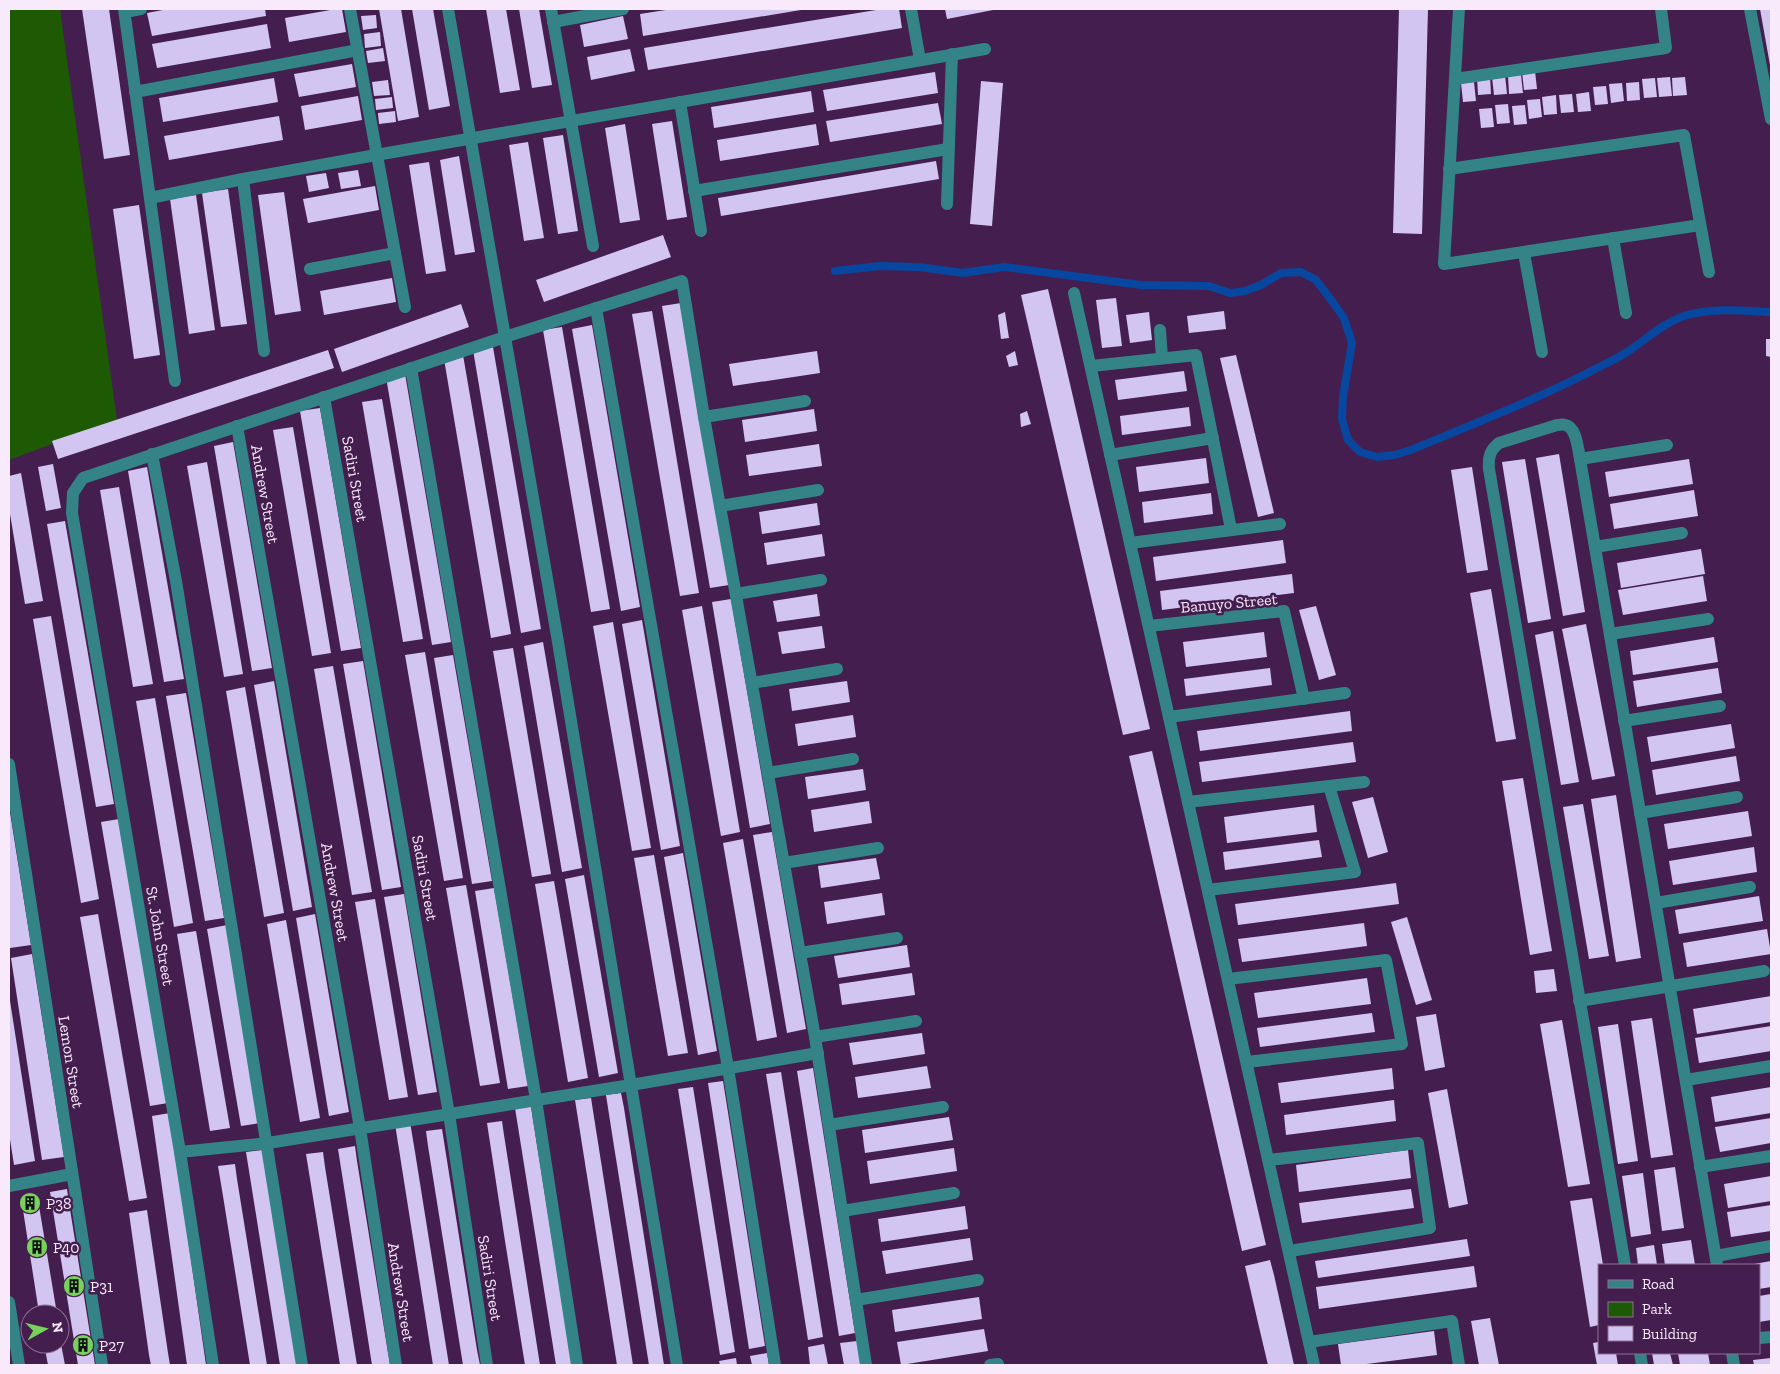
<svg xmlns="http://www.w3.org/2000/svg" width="1780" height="1374" font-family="'Zilla Slab',serif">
<rect width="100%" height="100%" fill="#441e4e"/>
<!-- green -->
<path fill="#1e5904" d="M9 9H60L117 420 9 460Z"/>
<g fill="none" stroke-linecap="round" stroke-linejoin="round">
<!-- stream -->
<path stroke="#07479f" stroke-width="8" d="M835 271 879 266 919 267 963 273 1004 267 1141 285 1209 286 1230 293 1245 291 1261 285 1281 273 1301 272 1316 280 1329 297 1344 318 1352 343 1343 396 1342 419 1348 440 1360 452 1377 457 1394 455 1411 450C1475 423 1541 398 1603 365 1613 360 1624 355 1633 348 1650 336 1664 323 1684 316 1713 307 1742 311 1771 312"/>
</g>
<!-- building -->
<g fill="#d3c5f1">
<path d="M82 9H109L130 155 104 159Z"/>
<path d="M168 9H265L266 16 152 36 147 13Z"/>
<path d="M336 9H342L346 32 289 42 285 18Z"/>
<path d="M379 9H401L419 117 398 121Z"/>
<path d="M412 9H433L450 106 429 110Z"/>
<path d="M486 9H506L520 90 500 93Z"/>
<path d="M519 9H539L552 85 532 88Z"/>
<path d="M672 9H801V10L643 36 640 14Z"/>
<path d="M882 9H899L902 28 648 70 644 48Z"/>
<path d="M945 9H993V10L947 19Z"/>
<path d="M1399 9H1428L1422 234 1393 233Z"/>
<path d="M1760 9H1771V65H1770Z"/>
<path d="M376 15 377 28 363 30 361 16Z"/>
<path d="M623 16 628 39 584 47 580 25Z"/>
<path d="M267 24 271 48 157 68 152 44Z"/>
<path d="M380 32 381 46 365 48 364 34Z"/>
<path d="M383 48 385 61 368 63 366 51Z"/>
<path d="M630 49 635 71 591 80 587 57Z"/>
<path d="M352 64 356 87 299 97 294 74Z"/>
<path d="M1535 71 1537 89 1524 90 1522 72Z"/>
<path d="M935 72 938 93 827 111 823 90Z"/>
<path d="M1505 75 1507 94 1494 95 1492 77Z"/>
<path d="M1521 75 1523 93 1509 94 1508 76Z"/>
<path d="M1490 76 1491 94 1478 95 1477 77Z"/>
<path d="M1670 77 1672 96 1659 97 1657 78Z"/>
<path d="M1685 77 1687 95 1673 96 1672 78Z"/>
<path d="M274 78 278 102 163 122 159 98Z"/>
<path d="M1655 78 1657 97 1644 98 1642 79Z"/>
<path d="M388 80 390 95 374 96 372 82Z"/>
<path d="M981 81 1003 83 992 226 970 224Z"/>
<path d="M1474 82 1476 101 1463 102 1461 83Z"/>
<path d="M1639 82 1640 100 1627 101 1626 83Z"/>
<path d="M1622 83 1624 101 1611 103 1609 84Z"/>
<path d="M1606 86 1608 104 1595 105 1593 87Z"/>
<path d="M811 91 814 112 714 128 711 107Z"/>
<path d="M1589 92 1591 111 1578 112 1576 94Z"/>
<path d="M1572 94 1574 112 1561 113 1559 95Z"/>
<path d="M1556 95 1557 114 1544 115 1542 97Z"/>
<path d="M358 96 362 120 305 130 301 106Z"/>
<path d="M392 97 393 108 376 110 375 99Z"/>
<path d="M1540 99 1542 117 1529 119 1527 100Z"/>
<path d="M938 103 942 124 830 142 826 121Z"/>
<path d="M1508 104 1510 123 1497 124 1495 105Z"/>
<path d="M1525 105 1527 124 1514 125 1512 106Z"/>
<path d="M1492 108 1494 127 1481 128 1479 109Z"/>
<path d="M395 111 396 122 379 124 378 113Z"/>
<path d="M279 116 283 140 169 160 164 136Z"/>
<path d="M672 121 687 217 667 220 652 124Z"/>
<path d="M625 124 640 220 620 223 605 128Z"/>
<path d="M816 124 819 145 720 161 717 140Z"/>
<path d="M563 135 578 231 558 234 543 138Z"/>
<path d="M528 142 544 238 524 241 509 145Z"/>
<path d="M459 156 475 252 455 255 440 160Z"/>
<path d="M936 161 939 179 721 216 718 198Z"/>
<path d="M429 162 446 271 426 274 409 165Z"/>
<path d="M358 170 361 186 341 189 338 173Z"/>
<path d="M326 173 329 188 309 192 306 176Z"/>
<path d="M375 186 379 210 308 223 303 199Z"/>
<path d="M228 189 247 324 221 327 202 193Z"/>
<path d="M284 192 301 311 275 315 258 195Z"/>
<path d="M196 195 215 330 189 334 170 199Z"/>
<path d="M139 205 160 355 134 359 113 209Z"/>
<path d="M663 235 671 257 544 302 536 280Z"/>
<path d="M392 278 396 302 324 315 320 291Z"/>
<path d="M1048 289 1150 729 1123 735 1021 295Z"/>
<path d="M1116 298 1122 346 1102 348 1096 300Z"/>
<path d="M681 303 729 585 710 588 662 306Z"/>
<path d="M461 304 469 327 342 372 334 349Z"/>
<path d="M652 311 699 593 680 596 632 314Z"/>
<path d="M1224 311 1226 329 1189 333 1187 316Z"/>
<path d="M1005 312 1009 338 1001 339 998 315Z"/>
<path d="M1149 312 1152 340 1130 343 1126 315Z"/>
<path d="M592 325 640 607 621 611 572 329Z"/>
<path d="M562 327 610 609 591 612 543 330Z"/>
<path d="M1766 339H1771V357L1766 356Z"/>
<path d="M493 347 541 629 521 633 473 350Z"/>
<path d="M328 350 334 368 58 459 52 441Z"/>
<path d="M817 351 820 373 733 386 729 364Z"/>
<path d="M1015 351 1018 365 1009 367 1006 356Z"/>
<path d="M463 355 511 634 491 638 444 359Z"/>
<path d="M1236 355 1274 513 1258 517 1220 358Z"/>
<path d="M1184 371 1187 391 1118 400 1115 380Z"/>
<path d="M405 374 451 642 432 645 386 377Z"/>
<path d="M382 399 423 639 403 642 362 402Z"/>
<path d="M1189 407 1191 426 1122 435 1120 416Z"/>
<path d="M320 408 361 648 341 651 300 411Z"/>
<path d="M814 409 817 431 745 442 742 420Z"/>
<path d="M1027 411 1031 424 1021 427 1020 414Z"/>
<path d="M293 427 331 653 312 656 273 430Z"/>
<path d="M233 442 272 668 252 671 214 446Z"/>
<path d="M819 444 822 466 749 476 746 455Z"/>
<path d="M1559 454 1585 612 1563 616 1536 458Z"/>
<path d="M1206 458 1209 483 1139 492 1136 467Z"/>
<path d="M1525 459 1551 619 1528 623 1502 462Z"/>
<path d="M1689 459 1693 484 1609 497 1605 472Z"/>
<path d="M207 462 243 674 224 677 187 466Z"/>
<path d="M53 464 61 508 46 511 38 467Z"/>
<path d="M147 467 184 679 164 682 128 471Z"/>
<path d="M1472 467 1488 570 1467 573 1451 470Z"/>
<path d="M21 473 43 601 25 604 9 508V476Z"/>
<path d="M119 487 153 684 133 687 100 490Z"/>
<path d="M1694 490 1698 516 1614 529 1610 504Z"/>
<path d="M1211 493 1213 514 1144 523 1142 502Z"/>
<path d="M817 503 820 525 762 534 759 512Z"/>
<path d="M65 521 114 804 96 807 47 524Z"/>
<path d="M822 534 825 556 767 565 764 543Z"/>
<path d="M1283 540 1286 563 1156 581 1153 557Z"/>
<path d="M1701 549 1705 574 1621 588 1617 563Z"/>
<path d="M1292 574 1294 593 1162 610 1160 591Z"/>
<path d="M1703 576 1707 601 1623 615 1618 590Z"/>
<path d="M1491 589 1516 739 1496 742 1470 593Z"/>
<path d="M817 594 820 616 777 622 773 601Z"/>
<path d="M731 599 770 824 750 828 712 602Z"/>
<path d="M702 606 740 832 721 836 682 610Z"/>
<path d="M1316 606 1336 675 1319 680 1299 610Z"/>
<path d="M51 616 99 899 81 903 33 619Z"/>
<path d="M642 620 680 846 661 850 622 624Z"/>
<path d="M613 622 651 848 632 851 593 626Z"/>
<path d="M1586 624 1615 776 1592 780 1562 629Z"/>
<path d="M822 626 825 648 782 654 778 632Z"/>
<path d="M1553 631 1579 782 1561 785 1535 635Z"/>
<path d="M1264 632 1267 657 1186 667 1183 642Z"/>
<path d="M1714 637 1718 662 1633 675 1630 651Z"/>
<path d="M543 642 582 868 562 872 524 646Z"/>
<path d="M513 648 551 874 532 877 493 651Z"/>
<path d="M425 652 463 878 444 881 405 655Z"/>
<path d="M453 655 492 881 472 884 434 658Z"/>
<path d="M363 661 401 887 382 890 343 664Z"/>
<path d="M333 666 372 892 352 895 314 669Z"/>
<path d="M1270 668 1272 685 1186 696 1184 679Z"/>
<path d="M1718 668 1722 693 1637 707 1633 681Z"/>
<path d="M274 681 312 907 293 911 254 685Z"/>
<path d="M847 681 850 702 792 711 789 689Z"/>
<path d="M245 687 284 913 264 917 226 691Z"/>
<path d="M186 693 224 918 205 921 166 696Z"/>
<path d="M155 698 193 923 174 927 136 701Z"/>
<path d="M1350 711 1352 731 1200 751 1197 731Z"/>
<path d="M853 715 856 737 798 746 795 724Z"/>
<path d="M1731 724 1735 748 1651 762 1647 737Z"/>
<path d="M1353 742 1356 762 1202 782 1199 762Z"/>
<path d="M1152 751 1266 1245 1242 1251 1129 756Z"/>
<path d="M1736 756 1740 781 1656 795 1652 770Z"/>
<path d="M863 769 866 790 808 799 805 777Z"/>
<path d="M1523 778 1552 951 1530 955 1502 781Z"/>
<path d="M1616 795 1641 958 1616 962 1591 799Z"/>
<path d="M1373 797 1388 852 1368 858 1352 802Z"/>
<path d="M869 801 872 823 814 832 811 810Z"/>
<path d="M1583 804 1609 956 1589 959 1563 807Z"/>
<path d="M1314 805 1317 832 1227 843 1224 817Z"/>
<path d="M9 806 31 945 10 948 9 941Z"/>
<path d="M1748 811 1752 836 1668 849 1664 824Z"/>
<path d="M119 819 168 1103 150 1106 101 822Z"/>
<path d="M772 832 806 1029 787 1033 753 835Z"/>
<path d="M743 839 777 1037 757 1041 723 843Z"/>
<path d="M1319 840 1322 857 1225 870 1223 852Z"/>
<path d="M1754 847 1757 872 1673 885 1669 861Z"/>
<path d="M683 853 717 1051 698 1055 664 857Z"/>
<path d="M654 855 688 1053 668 1056 634 858Z"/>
<path d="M876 858 880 879 821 888 818 866Z"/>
<path d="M584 875 618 1073 599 1077 565 879Z"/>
<path d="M554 881 588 1078 568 1082 535 884Z"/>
<path d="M1396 883 1399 904 1238 925 1235 904Z"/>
<path d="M466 885 500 1083 480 1086 446 888Z"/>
<path d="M494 888 528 1086 508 1089 475 891Z"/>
<path d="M882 893 885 915 827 924 824 902Z"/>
<path d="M404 894 437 1092 418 1095 384 897Z"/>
<path d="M1759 896 1763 921 1679 934 1675 910Z"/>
<path d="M375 899 408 1097 389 1100 355 902Z"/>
<path d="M98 914 147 1198 129 1201 80 917Z"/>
<path d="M315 914 349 1112 329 1116 296 918Z"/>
<path d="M1407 917 1432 1000 1416 1005 1391 922Z"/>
<path d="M286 920 320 1118 300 1122 267 924Z"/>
<path d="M1364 923 1367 946 1242 962 1238 939Z"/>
<path d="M227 925 260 1123 241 1126 207 929Z"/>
<path d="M1767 929 1771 954 1687 967 1683 943Z"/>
<path d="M196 931 230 1128 210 1131 177 934Z"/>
<path d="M907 945 910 967 838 978 834 956Z"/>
<path d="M32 954 64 1157 42 1160 11 958Z"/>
<path d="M1554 969 1557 991 1536 993 1534 971Z"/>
<path d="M912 973 915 995 842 1005 839 984Z"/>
<path d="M1367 978 1371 1004 1258 1018 1254 993Z"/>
<path d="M1771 996V1022L1697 1034 1693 1009Z"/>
<path d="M10 1001 35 1161 14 1165 9 1133Z"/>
<path d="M1372 1013 1375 1032 1260 1047 1257 1028Z"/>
<path d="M1436 1014 1445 1067 1425 1071 1416 1017Z"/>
<path d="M1652 1018 1673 1155 1651 1158 1631 1021Z"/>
<path d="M1562 1020 1590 1184 1568 1187 1540 1024Z"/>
<path d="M1618 1024 1638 1161 1618 1164 1598 1027Z"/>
<path d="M1771 1026V1051L1699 1063 1695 1038Z"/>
<path d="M922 1033 925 1054 853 1065 849 1043Z"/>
<path d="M927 1066 931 1088 858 1098 855 1077Z"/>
<path d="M813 1068 855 1333 839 1336 797 1071Z"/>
<path d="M1392 1068 1394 1089 1281 1103 1278 1083Z"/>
<path d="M781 1072 823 1337 808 1340 766 1074Z"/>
<path d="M723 1081 765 1346 749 1349 708 1083Z"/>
<path d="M693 1087 735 1352 720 1355 678 1089Z"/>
<path d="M1771 1087V1113L1715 1122 1711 1097Z"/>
<path d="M1447 1089 1468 1204 1449 1208 1428 1093Z"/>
<path d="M621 1093 624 1108 664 1365H649L613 1140 606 1095Z"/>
<path d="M591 1098 633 1365H617L575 1100Z"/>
<path d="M1394 1100 1396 1121 1286 1135 1284 1115Z"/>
<path d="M531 1106 533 1120 572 1365H556L515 1108Z"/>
<path d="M170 1113 206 1365H187L152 1116Z"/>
<path d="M949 1117 953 1140 865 1153 862 1130Z"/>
<path d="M1771 1118V1143L1720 1152 1715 1127Z"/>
<path d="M502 1121 504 1135 540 1365H525L505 1241 487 1123Z"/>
<path d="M410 1122 415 1152 449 1365H433L395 1124Z"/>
<path d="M442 1129 477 1350 480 1365H463L428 1146 426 1131Z"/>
<path d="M355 1146 357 1161 390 1365H372L338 1149Z"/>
<path d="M954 1148 957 1171 870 1184 867 1161Z"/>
<path d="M263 1150 297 1365H280L246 1152Z"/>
<path d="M1408 1150 1411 1178 1299 1192 1296 1165Z"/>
<path d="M323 1152 325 1167 357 1365H340L306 1154Z"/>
<path d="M235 1164 237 1179 267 1365H250L223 1196 218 1166Z"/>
<path d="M1675 1167 1684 1228 1662 1231 1654 1170Z"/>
<path d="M1643 1173 1651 1234 1631 1237 1622 1176Z"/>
<path d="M1771 1176V1201L1728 1208 1724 1184Z"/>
<path d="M67 1189 69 1203 95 1365H78L50 1192Z"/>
<path d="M1411 1189 1414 1208 1302 1223 1299 1203Z"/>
<path d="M37 1194 57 1314H39L37 1300 21 1197Z"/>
<path d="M1592 1198 1603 1265H1599V1325L1590 1327 1570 1201Z"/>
<path d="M1771 1205V1231L1731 1237 1727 1212Z"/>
<path d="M965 1206 968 1229 881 1242 878 1219Z"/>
<path d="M147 1210 168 1353 170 1365H151L149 1355 129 1213Z"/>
<path d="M970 1238 973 1260 886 1274 882 1251Z"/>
<path d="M1467 1239 1470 1256 1318 1278 1315 1261Z"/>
<path d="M1691 1240 1695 1265H1665L1662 1244Z"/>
<path d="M1654 1245 1657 1265H1638L1636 1248Z"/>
<path d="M1270 1260 1274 1275 1294 1365H1268L1259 1327 1245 1266Z"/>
<path d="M1771 1261V1287L1759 1289V1265L1754 1264Z"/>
<path d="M1474 1266 1477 1287 1319 1309 1316 1287Z"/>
<path d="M1771 1294V1320L1759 1322V1296Z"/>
<path d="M979 1297 982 1319 895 1332 892 1310Z"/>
<path d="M1490 1318 1499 1365H1479L1471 1321Z"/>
<path d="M984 1329 988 1351 901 1365 897 1342Z"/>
<path d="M1434 1331 1437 1355 1359 1365H1341L1338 1344Z"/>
<path d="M857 1341 861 1365H844L840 1343Z"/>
<path d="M1599 1342V1353H1616L1618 1365H1597L1593 1343Z"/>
<path d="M44 1344H61L65 1365H48Z"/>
<path d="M824 1344 828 1365H810L808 1347Z"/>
<path d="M767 1353 769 1365H752L750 1356Z"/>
<path d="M1652 1353H1670L1673 1365H1654Z"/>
<path d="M1678 1353H1708L1710 1365H1680Z"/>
<path d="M736 1358 737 1365H720L719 1361Z"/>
<path d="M1771 1358V1365H1754L1753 1360Z"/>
</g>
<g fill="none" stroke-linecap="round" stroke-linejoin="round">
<!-- minor -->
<g stroke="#338387" stroke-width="12">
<path d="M124 9 175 381"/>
<path d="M350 9 405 307"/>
<path d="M448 9 557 636 677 1365"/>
<path d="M551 9 593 246"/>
<path d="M911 9 920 60"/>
<path d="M1459 9 1444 264 1700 225"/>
<path d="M1750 9 1771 119"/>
<path d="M125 12 141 9"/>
<path d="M553 22 623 9"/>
<path d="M1455 79 1666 48 1661 9"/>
<path d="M135 92 358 50"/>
<path d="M680 102 701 231"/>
<path d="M1449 169 1684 135 1709 272"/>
<path d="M243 179 264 351"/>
<path d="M694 191 948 149"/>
<path d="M150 198 243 179 376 155 985 49"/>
<path d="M947 204 952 54"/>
<path d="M1613 238 1626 313"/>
<path d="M1524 253 1542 352"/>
<path d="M310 269 395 253"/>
<path d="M1074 293 1314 1365"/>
<path d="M596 308 728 1068 775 1365"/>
<path d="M1160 330 1162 358"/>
<path d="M1091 366 1196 355 1231 529"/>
<path d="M411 368 536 1100 577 1365"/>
<path d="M324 397 449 1114 487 1365"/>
<path d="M704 417 805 401"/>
<path d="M237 426 360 1128 396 1365"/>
<path d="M152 454 176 581 302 1365"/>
<path d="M1110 455 1213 438"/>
<path d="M1580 459 1667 445"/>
<path d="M720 506 818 490"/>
<path d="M1130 543 1280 524"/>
<path d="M1595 547 1682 533"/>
<path d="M736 594 821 580"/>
<path d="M1149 626 1284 611 1304 699"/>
<path d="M1610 634 1708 619"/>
<path d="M752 683 837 669"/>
<path d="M1169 717 1345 693"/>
<path d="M1624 721 1720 706"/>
<path d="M9 764 102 1365"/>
<path d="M768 773 853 759"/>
<path d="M1188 802 1364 782"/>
<path d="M1640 813 1737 797"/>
<path d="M784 863 878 848"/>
<path d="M1208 890 1355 872 1329 786"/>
<path d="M1656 903 1750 887"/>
<path d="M800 953 897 938"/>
<path d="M1228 979 1386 960 1402 1044 1247 1062"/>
<path d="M1579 1001 1764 971"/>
<path d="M815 1037 916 1021"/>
<path d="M1686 1080 1771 1066"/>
<path d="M829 1125 943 1107"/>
<path d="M180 1152 268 1143 631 1085 818 1053"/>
<path d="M1269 1160 1418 1143 1430 1228 1290 1251"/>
<path d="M1700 1167 1771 1156"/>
<path d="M9 1186 72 1174"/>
<path d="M842 1211 954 1193"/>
<path d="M1716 1256 1771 1246"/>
<path d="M1625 1265 1489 469C1488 457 1490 450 1499 443L1557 425C1560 425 1563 424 1565 425 1577 427 1578 450 1580 459L1717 1265"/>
<path d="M856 1300 978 1280"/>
<path d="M9 1302 19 1365"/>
<path d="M1759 1338 1771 1337"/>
<path d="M1309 1342 1452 1321 1459 1365"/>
<path d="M1640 1353 1642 1365"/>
<path d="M1732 1353 1734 1365"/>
<path d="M213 1365 180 1152 72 513 73 493 83 478 505 337 682 281 704 417 815 1037 866 1365"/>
<path d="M990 1365 998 1364"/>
</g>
</g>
<!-- icons -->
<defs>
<g id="building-disc" transform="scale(1.125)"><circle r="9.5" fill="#76d25a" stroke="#441e4e"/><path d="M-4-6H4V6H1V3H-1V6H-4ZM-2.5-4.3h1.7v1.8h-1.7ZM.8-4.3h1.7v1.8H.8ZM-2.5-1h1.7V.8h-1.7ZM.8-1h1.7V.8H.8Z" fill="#111"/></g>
</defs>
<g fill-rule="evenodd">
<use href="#building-disc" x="30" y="1203"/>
<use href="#building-disc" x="37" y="1247"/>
<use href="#building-disc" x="74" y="1286"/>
<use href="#building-disc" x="83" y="1345"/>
</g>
<g text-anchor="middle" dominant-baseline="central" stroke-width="5" stroke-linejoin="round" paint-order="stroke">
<!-- street labels -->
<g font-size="16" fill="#f8eafb" stroke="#441e4e">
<text transform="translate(355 479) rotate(80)">Sadiri Street</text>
<text transform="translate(265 494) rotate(80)">Andrew Street</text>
<text transform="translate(1229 603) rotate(-5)">Banuyo Street</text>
<text transform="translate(425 878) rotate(80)">Sadiri Street</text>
<text transform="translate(335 892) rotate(80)">Andrew Street</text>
<text transform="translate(160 936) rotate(80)">St. John Street</text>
<text transform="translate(71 1062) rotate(81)">Lemon Street</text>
<text transform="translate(490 1278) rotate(81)">Sadiri Street</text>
<text transform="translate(401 1292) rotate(81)">Andrew Street</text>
</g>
<!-- poi labels -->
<g font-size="16" fill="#f8eafb" stroke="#441e4e" text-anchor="start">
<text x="46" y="1203">P38</text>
<text x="53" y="1247">P40</text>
<text x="90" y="1286">P31</text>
<text x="99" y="1345">P27</text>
</g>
</g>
<!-- border -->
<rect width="1780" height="1374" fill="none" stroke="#f8eafb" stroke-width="20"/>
<!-- legend -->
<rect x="1598" y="1264" width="162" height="90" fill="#441e4e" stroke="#8c7093"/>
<rect x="1608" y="1280" width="25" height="8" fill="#338387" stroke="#8c7093"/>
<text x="1642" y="1289" font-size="15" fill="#f8eafb">Road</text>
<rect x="1608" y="1302" width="25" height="15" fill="#1e5904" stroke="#8c7093"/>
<text x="1642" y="1314" font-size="15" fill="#f8eafb">Park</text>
<rect x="1608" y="1326" width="25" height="15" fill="#d3c5f1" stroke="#8c7093"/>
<text x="1642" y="1339" font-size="15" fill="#f8eafb">Building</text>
<!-- north arrow -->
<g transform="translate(45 1329) rotate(82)"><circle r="24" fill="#441e4e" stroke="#8c7093"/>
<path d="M0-4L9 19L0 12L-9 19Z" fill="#76d25a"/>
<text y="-8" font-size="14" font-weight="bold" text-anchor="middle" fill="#f8eafb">N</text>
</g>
</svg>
